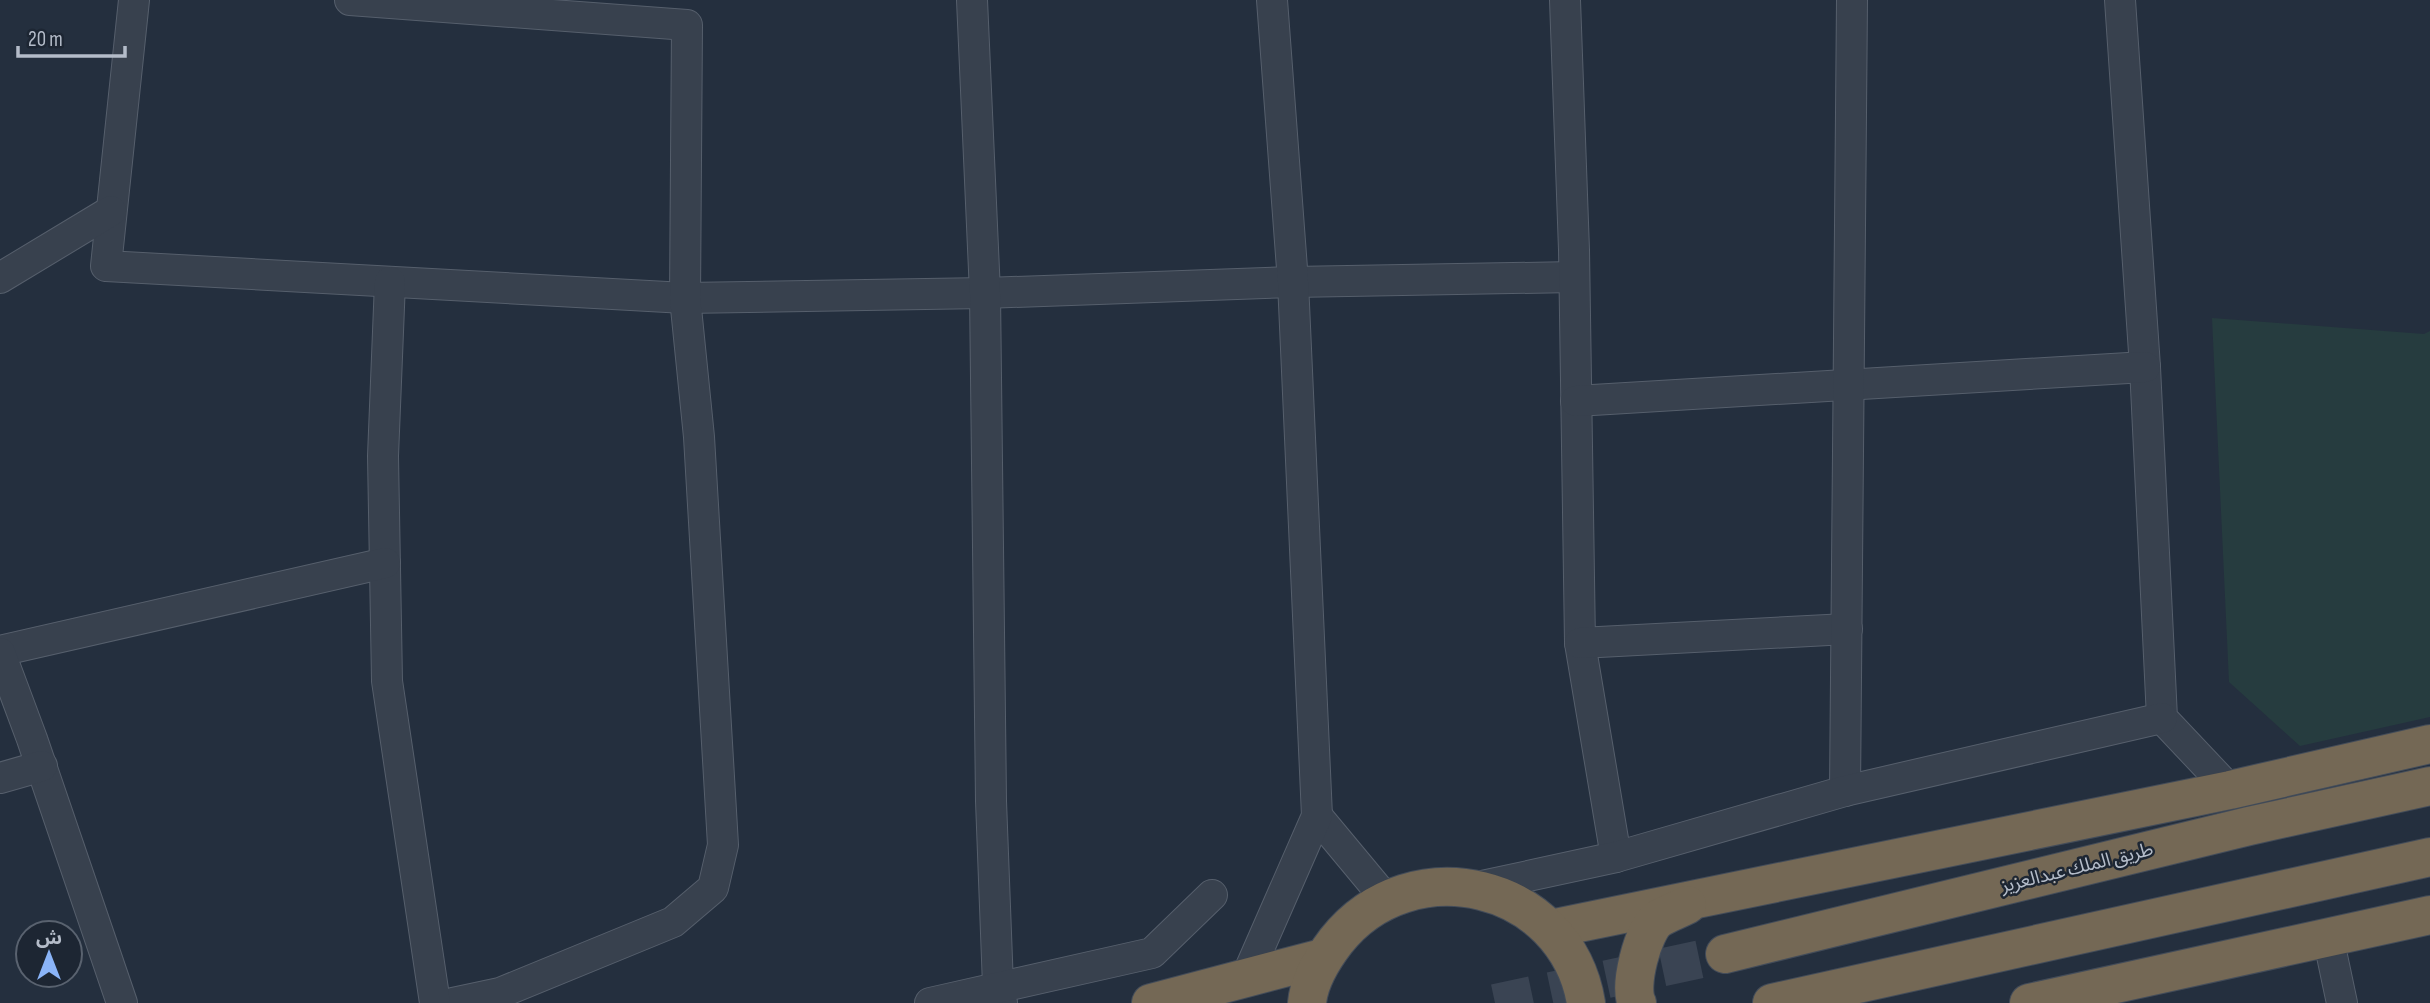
<svg xmlns="http://www.w3.org/2000/svg" width="2430" height="1003" font-family="'Sofia Sans Condensed','Noto Sans Arabic',sans-serif">
<rect width="100%" height="100%" fill="#242f3e"/>
<!-- green -->
<path fill="#263c3f" d="M2212 318 2424 334 2430 331V717L2300 746 2229 682Z"/>
<g fill="none" stroke-linecap="round" stroke-linejoin="round">
<!-- highway-tunnel -->
<path stroke="#3a4453" stroke-width="38" stroke-dasharray="38 19" stroke-linecap="butt" d="M1495 1003 1725 954"/>
<!-- street casing -->
<g stroke="#565f6c" stroke-width="32">
<g id="street">
<path d="M134 0 106 266 685 298 985 293 1293 282 1574 277"/>
<path d="M350 0 687 25 685 298 699 437 723 845 713 888 673 922 500 993 453 1003"/>
<path d="M972 0 985 293 991 801 998 986 1002 1003"/>
<path d="M1565 0 1574 250 1580 643 1616 857"/>
<path d="M2120 0 2145 367 2162 718 2230 790"/>
<path d="M0 278 111 211"/>
<path d="M390 282 383 456 387 681 435 1003"/>
<path d="M1576 401 2145 367"/>
<path d="M1580 643 1847 629"/>
<path d="M0 651 385 563"/>
<path d="M0 653 32 739 122 1003"/>
<path d="M0 778 42 766"/>
<path d="M1845 791 1852 0"/>
<path d="M1317 816 1386 899"/>
<path d="M1473 888 1616 857 1845 791 2162 718"/>
<path d="M2328 937 2342 1003"/>
<path d="M1246 978 1317 816 1293 282 1272 0"/>
<path d="M930 1003 1152 953 1212 895"/>
</g>
</g>
<!-- highway casing -->
<g stroke="#434c59" stroke-width="40">
<g id="highway">
<path d="M1550 929 2230 790 2430 744"/>
<path d="M1725 954 2249 826 2430 786"/>
<path d="M1151 1003 1322 958"/>
<path d="M1307 1003C1309 981 1323 958 1336 941 1411 846 1566 882 1586 1003"/>
<path d="M1637 1003C1628 987 1643 931 1657 920 1665 914 1678 910 1687 905"/>
<path d="M1772 1003 2430 857"/>
<path d="M2029 1003 2430 915"/>
</g>
</g>
<!-- street -->
<use href="#street" stroke="#38414e" stroke-width="30"/>
<!-- highway -->
<use href="#highway" stroke="#746855" stroke-width="38"/>
</g>
<g text-anchor="middle" dominant-baseline="central" stroke-width="5" stroke-linejoin="round" paint-order="stroke">
<!-- street labels -->
<g font-size="19" fill="#b4bcc9" stroke="#1d2633">
<text transform="translate(2077 868) rotate(-14)">طريق الملك عبدالعزيز</text>
</g>
</g>
<!-- north arrow -->
<g transform="translate(49 954)"><circle r="33" fill="#1d2633" stroke="#59626f" stroke-width="2"/>
<path d="M0-5L12 26L0 18L-12 26Z" fill="#8ab4f8"/>
<text y="-10" font-size="19" font-weight="bold" text-anchor="middle" fill="#b4bcc9">ش</text>
</g>
<!-- scale -->
<path d="M18 46v10h107v-10" fill="none" stroke="#b4bcc9" stroke-width="3.5"/>
<text x="28" y="46" font-size="21" fill="#b4bcc9" stroke="#1d2633" stroke-width="5" paint-order="stroke">20 m</text>
</svg>
